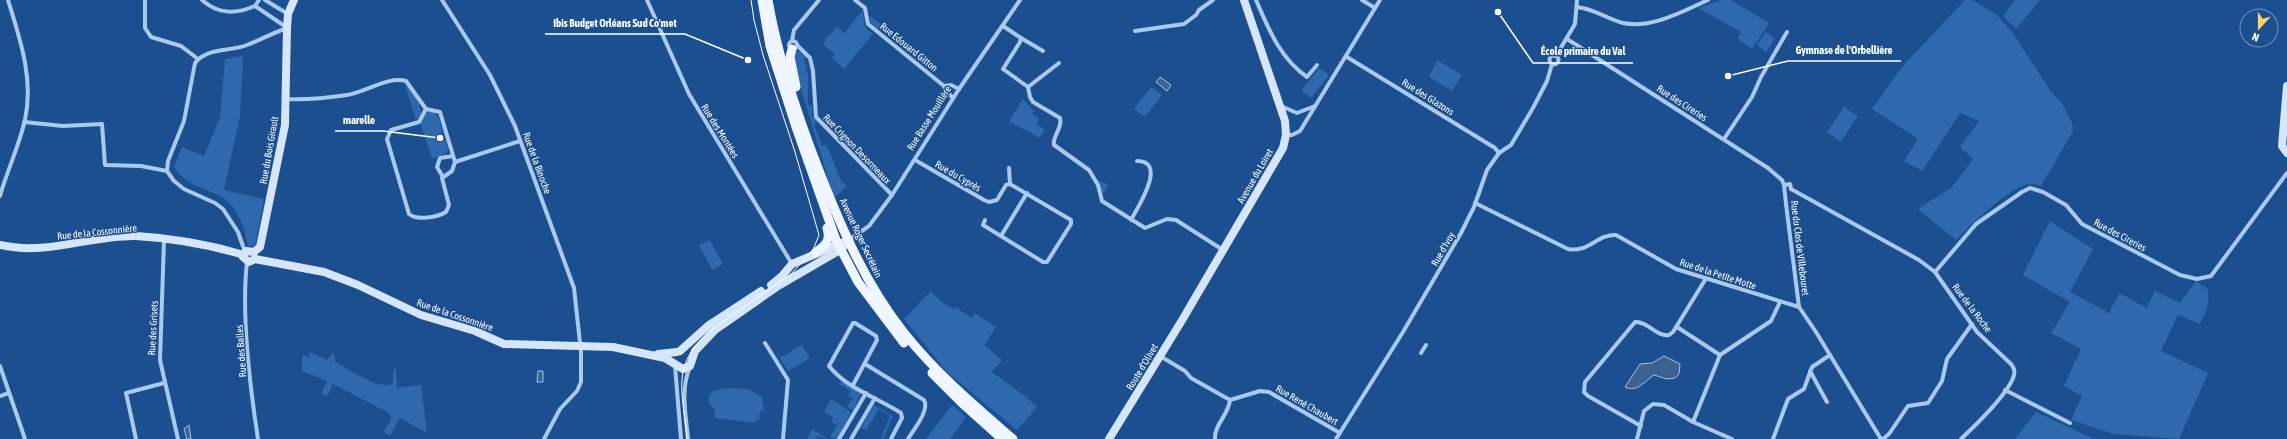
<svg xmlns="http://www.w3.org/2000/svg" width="2287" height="439" font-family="'Asap Condensed',sans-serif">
<rect width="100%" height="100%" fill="#1b4f8f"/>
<!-- green -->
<g fill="#2e69ad">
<path d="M1721 0H1731L1769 23 1752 49 1737 38 1741 32 1698 8Z"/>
<path d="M1965 0H1972L1997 15 2012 32 2051 92 2061 102 2072 122 2073 131 2041 186C2038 185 2033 183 2029 184 2011 186 1969 226 1956 240L1918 209 1952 187 1973 159 1960 147 1979 121 1960 113 1922 171 1904 161 1918 139 1872 109 1902 67Z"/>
<path d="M2015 0H2040L2016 29 2003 16Z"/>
<path d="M863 10 865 27 873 34 844 69 832 58 835 54 824 45 825 40 837 27 844 33Z"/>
<path d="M870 16 883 26 880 30 870 22Z"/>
<path d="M1766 32 1775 38 1766 52 1757 45Z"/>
<path d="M796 51 801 52 807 57 804 59 808 76V105H812V116L817 122 814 124 822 146 827 145 841 181 847 186 834 198 791 56Z"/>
<path d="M243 56 240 116 224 190 264 199 255 246H248C245 227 237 206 220 196 201 186 187 186 174 167L182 147 204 156 220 117 225 59Z"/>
<path d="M1437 60 1462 75 1452 91 1429 77Z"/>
<path d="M1319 68 1329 75 1311 98 1301 91Z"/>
<path d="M405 85C412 90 423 107 420 116L416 120Z"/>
<path d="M1151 87 1162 95 1145 117 1134 109Z"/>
<path d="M1023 99 1034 111 1032 114 1039 119 1036 124 1045 130 1039 138 1030 132 1009 122Z"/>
<path d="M1844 107 1858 116 1841 142 1827 132Z"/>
<path d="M431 111 438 116 448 148 446 154 432 158 420 123 426 114Z"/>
<path d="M1096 179 1108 185 1110 183 1103 194Z"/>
<path d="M2050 221 2093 249 2070 292 2109 313 2119 293 2147 308 2155 291 2180 303 2196 281 2207 288C2211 301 2206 312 2200 324L2178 315 2161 351 2208 373 2179 439 2113 434 2071 420 2082 396 2064 386 2081 349 2051 333 2070 302 2023 275Z"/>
<path d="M710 240 723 264 712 270 699 245Z"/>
<path d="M931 291 941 302 953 309 955 307 972 318 975 313 996 327 984 345 1002 360 992 372 1025 396 1037 407 1017 430 947 372 904 319Z"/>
<path d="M802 345 810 358 788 371 780 358Z"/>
<path d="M309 352 327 360 334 352 335 362C347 368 383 393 393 383V370L396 369 397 388 421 385 427 433 400 418 390 436 384 432 391 419 389 413 333 384 327 396 321 394 327 381 302 371V355L310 358Z"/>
<path d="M841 381 861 393 853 410 847 407 853 398 848 396 851 391 839 384Z"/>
<path d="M727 388 749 389 762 397 764 411H760L759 420H756L755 423 715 418V410L709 404V396L713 391Z"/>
<path d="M831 399 851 412 837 439 830 437 837 425 831 422 833 417 824 412Z"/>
<path d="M874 405 893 416 883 439 881 438 890 416 879 409 866 430 861 428Z"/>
<path d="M952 405 966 417 950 439H926Z"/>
<path d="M2036 412 2094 439H2096H2015Z"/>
<path d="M812 429 828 439 818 436 816 439H807Z"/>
</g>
<!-- water -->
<g fill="#3c6290" stroke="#9cc4f0">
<path d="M1160 77 1171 85 1167 91 1156 82Z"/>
<path d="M1664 356 1680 364 1679 374 1675 378 1667 379 1654 375C1645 381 1637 393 1625 387L1640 364 1652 363Z"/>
<path d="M538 371H543V382H537Z"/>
<path d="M189 425 191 439H187L184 429Z"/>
</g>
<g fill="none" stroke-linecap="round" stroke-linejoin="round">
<!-- street -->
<g stroke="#a9c9ee" stroke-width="4">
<path d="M145 0V28L151 37 181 46 198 59"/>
<path d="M202 0C219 15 236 14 255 6"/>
<path d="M259 0 255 6 286 27"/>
<path d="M265 0 288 14"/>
<path d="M442 0 490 75 515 126 574 288 581 352V382L577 391 560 409 544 439"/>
<path d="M647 0 689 94 792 264"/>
<path d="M855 0 865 8 868 24 944 86 947 92 953 98"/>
<path d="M1256 0C1269 30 1280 58 1307 77L1317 65"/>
<path d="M1362 0 1375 8"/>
<path d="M1577 7C1595 9 1607 19 1623 23 1652 29 1683 11 1708 0"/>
<path d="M1003 26 1021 38 1020 42 1003 69 1028 87 1030 97 1033 102 1060 118C1063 128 1052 136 1054 145L1089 170 1098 185 1102 201 1145 228 1167 219 1176 220 1223 250"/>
<path d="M1135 31 1184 24 1196 15 1199 10 1213 0"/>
<path d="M1021 38 1043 51"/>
<path d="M1567 39 1768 168 1782 180 1784 185 1786 204 1799 307"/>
<path d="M792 41 794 30 819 0"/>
<circle cx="793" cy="45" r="4"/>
<path d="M797 45 810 58 813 71 816 117 892 195"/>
<circle cx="1554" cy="60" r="4.5"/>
<path d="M1556 56 1575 24 1577 0"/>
<path d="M1347 57 1495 148 1499 153"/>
<path d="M944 86 951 85 959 89"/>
<path d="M1028 87 1059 63"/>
<path d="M286 99C307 100 327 98 347 95 366 92 388 76 406 81L426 109 440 112 455 162"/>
<path d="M1281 106 1297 113 1315 106"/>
<path d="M426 109 419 122 391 130 387 139 409 214C417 221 438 217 446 212L449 205 442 178 452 171 455 162"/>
<path d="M24 122 63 126 102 124 105 165 141 166 167 171"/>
<path d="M1286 135H1292L1300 131 1380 0"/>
<path d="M1724 139 1752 97 1761 77 1787 32"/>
<path d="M915 160 984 200 989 202 997 200 1006 185 1010 184 1071 220V224L1047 262H1043L983 225 985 220"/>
<path d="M455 162 520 141"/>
<path d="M1009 168 1010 184"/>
<path d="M443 177 437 167 440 158 453 156"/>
<path d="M1784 185 1790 184 1791 189"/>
<path d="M1791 189 1919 260 1935 272 1977 332 2011 364C2014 368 2015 370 2014 375 2010 392 1974 427 1961 439"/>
<path d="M0 196C7 171 19 146 25 120 34 79 20 39 8 0"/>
<path d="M1475 203 1568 249C1588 253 1598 234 1616 235L1676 269 1799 307 1816 332 1881 439"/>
<path d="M1131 220C1138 207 1168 161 1137 161"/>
<path d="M1001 236 1027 193"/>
<path d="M164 240 160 360 178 439"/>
<path d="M849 240 869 226 892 195 959 89 1020 0"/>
<path d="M245 252 238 232 223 209 215 203 184 189 174 181 167 171 168 161 184 121 195 63C207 47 230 52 247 45 260 40 273 33 287 28"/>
<path d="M247 262C241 314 250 387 258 439"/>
<path d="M1935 272 1976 224 2022 192 2030 188 2043 192 2066 205 2082 224 2180 275 2197 279 2211 276 2287 173"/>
<path d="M1677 327 1720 355"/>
<path d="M765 343 788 380 783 439"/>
<path d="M1421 353 1426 345"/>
<path d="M1160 356 1185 371 1191 378 1230 400 1260 391 1269 392 1340 433"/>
<path d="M865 364 924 400C930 410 914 429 908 439"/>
<path d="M0 366 25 439"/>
<path d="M675 366 681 439"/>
<path d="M1810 371 1827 402"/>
<path d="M853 385 877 340 876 336 855 323H853L829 366C846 388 878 398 901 413L902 418 891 439"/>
<path d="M2005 390 2070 423"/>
<path d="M0 396 9 393"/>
<path d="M1693 422 1732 439"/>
<path d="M1641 426 1588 396 1584 392 1585 382 1635 322C1648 321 1656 337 1669 335L1673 332 1705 280"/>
<path d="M136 439 126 393 164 383"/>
<path d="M688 439C686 414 680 390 690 367"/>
<path d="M839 439 866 393"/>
<path d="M851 439 875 398"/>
<path d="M1215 439C1214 425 1229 414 1230 400"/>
<path d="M1336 439 1403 332 1461 233 1474 207 1487 170 1499 153 1511 145 1533 108 1547 81 1552 64"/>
<path d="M1637 439 1644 411 1653 404 1664 405 1693 422 1720 355 1771 321 1780 302"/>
<path d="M1773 439 1788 399 1804 389 1812 367 1830 355"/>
<path d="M1883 439 1889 434 1908 406 1928 403 1942 381 1947 359 1972 324"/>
</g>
<!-- secondary -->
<g stroke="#d6e6fa" stroke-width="8">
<path d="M2287 86 2282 146 2287 153"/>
<path d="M0 245C48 256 89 235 136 236 170 238 211 245 244 255"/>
<path d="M254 252 260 247 285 125 287 28 288 14 294 0"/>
<path d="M254 252 246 251 243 257 249 262 255 259"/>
<path d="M255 259 324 272 358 285 421 315 475 331 504 344 613 347 665 358 683 369 690 366 695 351 715 330 778 286 840 250 849 241"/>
<path d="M771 285 782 276 792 264 844 242"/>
<path d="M680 351 709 325 761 291"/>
<path d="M658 354 677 352"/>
<path d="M1109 439 1181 322 1283 148 1286 135 1285 121 1244 0"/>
</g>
<!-- primary -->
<g stroke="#f0f6ff" stroke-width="9">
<path d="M762 0 770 46 797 130 836 240 858 282 904 343"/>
<path d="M768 0C778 58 797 114 818 168 841 227 865 284 905 334 936 373 975 406 1013 439"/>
<path d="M792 49 790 57 796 87"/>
<path d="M815 253C825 245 831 242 827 228"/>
<path d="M932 373 964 405 1002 439"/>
</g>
<!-- tram -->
<path stroke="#fff" stroke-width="1" d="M687 439C683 389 669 364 714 328L791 274 813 250 819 235 795 152 763 55 754 20 751 0"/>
</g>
<g text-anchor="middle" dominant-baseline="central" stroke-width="3" stroke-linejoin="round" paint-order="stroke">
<!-- street labels -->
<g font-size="10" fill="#fff" stroke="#1b4f8f">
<text transform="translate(909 47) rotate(39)">Rue Edouard Gitton</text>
<text transform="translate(1428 97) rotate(32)">Rue des Glazons</text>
<text transform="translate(1682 103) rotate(33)">Rue des Cireries</text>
<text transform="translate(929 118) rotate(-58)">Rue Basse Mouillère</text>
<text transform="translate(720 131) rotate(58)">Rue des Montées</text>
<text transform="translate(857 149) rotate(46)">Rue Crignon Desormeaux</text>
<text transform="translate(269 150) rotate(-80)">Rue du Bois Girault</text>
<text transform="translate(537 163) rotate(70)">Rue de la Binoche</text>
<text transform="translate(958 176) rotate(30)">Rue du Cyprès</text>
<text transform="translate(1255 176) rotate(-60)">Avenue du Loiret</text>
<text transform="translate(97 232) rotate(-6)">Rue de la Cossonnière</text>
<text transform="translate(2120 235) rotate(28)">Rue des Cireries</text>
<text transform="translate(861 238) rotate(65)">Avenue Roger Secrétain</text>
<text transform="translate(1800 248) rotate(83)">Rue du Clos de Villebouret</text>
<text transform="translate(1443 249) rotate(-60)">Rue d'Ivoy</text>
<text transform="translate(1718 274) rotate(18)">Rue de la Petite Motte</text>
<text transform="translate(1972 308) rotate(53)">Rue de la Roche</text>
<text transform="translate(455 315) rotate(19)">Rue de la Cossonnière</text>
<text transform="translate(153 328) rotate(-87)">Rue des Grisets</text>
<text transform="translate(241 351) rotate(-94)">Rue des Balles</text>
<text transform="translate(1142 367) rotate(-59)">Route d'Olivet</text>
<text transform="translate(1307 405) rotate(30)">Rue René Chaubert</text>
</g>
</g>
<!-- callouts -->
<path fill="none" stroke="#fff" stroke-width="1.5" d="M748 60L685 34H545M1728 76L1788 61H1901M1498 12L1533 63H1633M440 138L383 131H335"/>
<g fill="#fff" stroke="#1b4f8f" stroke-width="1.5">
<circle cx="748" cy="60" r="4"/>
<circle cx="1728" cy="76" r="4"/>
<circle cx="1498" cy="12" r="4"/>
<circle cx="440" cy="138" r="4"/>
</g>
<g font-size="11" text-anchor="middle" font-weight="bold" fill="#fff" stroke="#1b4f8f" stroke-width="3" stroke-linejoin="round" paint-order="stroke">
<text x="615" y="27">Ibis Budget Orléans Sud Co'met</text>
<text x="1844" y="54">Gymnase de l'Orbellière</text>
<text x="1583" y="55">École primaire du Val</text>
<text x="359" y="124">marelle</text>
</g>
<!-- north arrow -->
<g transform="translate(2259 28) rotate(201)"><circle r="19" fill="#1b4f8f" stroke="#7695bc"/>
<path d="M0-3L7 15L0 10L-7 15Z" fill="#ffd166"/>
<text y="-6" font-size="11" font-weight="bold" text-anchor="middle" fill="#ffffff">N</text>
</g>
</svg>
